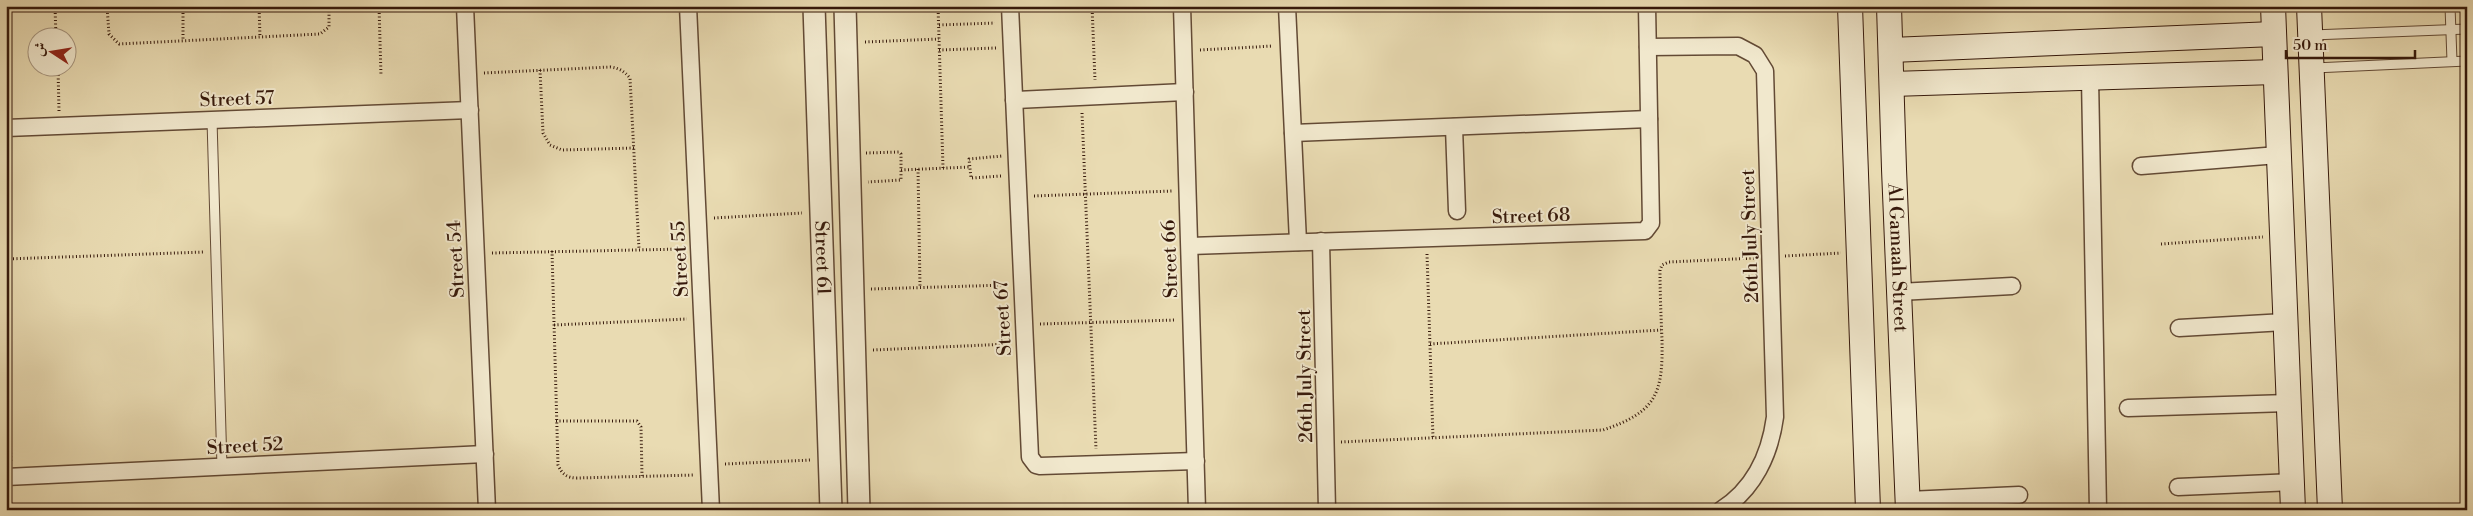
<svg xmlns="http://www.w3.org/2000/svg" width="2473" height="516" font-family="'Libre Bodoni',Amiri,serif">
<rect width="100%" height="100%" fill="#e9dbb2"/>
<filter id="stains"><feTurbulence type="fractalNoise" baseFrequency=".004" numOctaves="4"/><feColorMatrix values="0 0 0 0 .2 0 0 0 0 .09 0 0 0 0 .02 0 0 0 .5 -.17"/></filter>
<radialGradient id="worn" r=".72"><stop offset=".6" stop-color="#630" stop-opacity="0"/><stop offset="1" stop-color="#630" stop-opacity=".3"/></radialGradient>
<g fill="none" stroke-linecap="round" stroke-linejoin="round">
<!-- service casing -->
<g stroke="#634a35" stroke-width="11">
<g id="service">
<path d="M2450 6 2452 61"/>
<path d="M2312 35 2467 29"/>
<path d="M2314 68 2467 61"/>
<path d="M212 120 222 467"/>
</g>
</g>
<!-- minor casing -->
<g stroke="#634a35" stroke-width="19">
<g id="minor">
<path d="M465 6 487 510"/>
<path d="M688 6 711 510"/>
<path d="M1010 6 1030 457 1036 465 1040 466 1196 461"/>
<path d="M1182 6 1197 510"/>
<path d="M1287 6 1298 242"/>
<path d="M1648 47 1738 46 1755 55 1765 71 1775 417C1770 454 1754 489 1721 510"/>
<path d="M2090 78 2098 510"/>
<path d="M1014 100 1185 92"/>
<path d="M1454 127 1457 211"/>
<path d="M6 128 470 110"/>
<path d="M1293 133 1649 119"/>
<path d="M2141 166 2278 155"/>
<path d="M1321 241 1327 510"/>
<path d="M1190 246 1645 231 1651 223 1647 6"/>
<path d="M1899 292 2012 286"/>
<path d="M2179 328 2285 322"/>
<path d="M2128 408 2289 403"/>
<path d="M6 477 485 454"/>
<path d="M2178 487 2292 482"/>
<path d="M1908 500 2019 495"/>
</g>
</g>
<!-- tertiary casing -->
<g stroke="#634a35" stroke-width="24">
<g id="tertiary">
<path id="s1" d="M814 6 831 510"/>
<path d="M845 6 859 510"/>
</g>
</g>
<!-- secondary casing -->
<g stroke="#36190b" stroke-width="26">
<g id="secondary">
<path d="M1850 6 1868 510"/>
<path id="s2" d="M1889 6 1894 169 1908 510"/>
<path d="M2273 6 2293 510"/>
<path d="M2309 6 2330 510"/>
<path d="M1891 50 2274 34"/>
<path d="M1892 84 2275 72"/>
</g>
</g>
<!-- path -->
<g stroke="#36190b" stroke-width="3" stroke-dasharray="1 2.5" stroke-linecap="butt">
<path d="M55 6 56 38"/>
<path d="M107 6 109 34 119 44 320 34 329 27V6"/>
<path d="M183 6V41"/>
<path d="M259 6 260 37"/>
<path d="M379 6 381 76"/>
<path d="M938 6 943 168"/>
<path d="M1092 6 1095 80"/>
<path d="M939 25 995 23"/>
<path d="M865 42 939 39"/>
<path d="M939 50 996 48"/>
<path d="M1200 50 1273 46"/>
<path d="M58 68 59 111"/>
<path d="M540 70 543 133 550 145 562 150 634 148"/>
<path d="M484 73 610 67C619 68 624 71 630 78L639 249"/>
<path d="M1082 113 1096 449"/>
<path d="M866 153 899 152 901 154V180L868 182"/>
<path d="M918 169 920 287"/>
<path d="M901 170 969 167"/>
<path d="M1001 176 971 178 969 159 1002 156"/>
<path d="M1034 196 1172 191"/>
<path d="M714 218 802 213"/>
<path d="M2161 244 2263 237"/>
<path d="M6 250 7 259"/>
<path d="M552 251 558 465C562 474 567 478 577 478L695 475"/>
<path d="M492 253 683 249"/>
<path d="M1427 254 1433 438"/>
<path d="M1785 256 1841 253"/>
<path d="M6 259 205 252"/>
<path d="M871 289 1007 285"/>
<path d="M1040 324 1176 320"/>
<path d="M554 325 687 319"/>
<path d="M6 334 11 462"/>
<path d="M1430 344 1661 330"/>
<path d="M873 350 1009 344"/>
<path d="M556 421H637L641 427 642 476"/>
<path d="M1341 442 1603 430C1657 412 1663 393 1662 340 1661 316 1660 293 1660 270L1662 265 1669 262 1756 258"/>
<path d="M725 464 811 460"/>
</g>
<!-- service -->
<use href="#service" stroke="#f1e8cd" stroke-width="9"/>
<!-- minor -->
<use href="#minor" stroke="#f1e8cd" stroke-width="16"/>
<!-- tertiary -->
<use href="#tertiary" stroke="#f1e8cd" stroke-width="21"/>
<!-- secondary -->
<use href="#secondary" stroke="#f1e8cd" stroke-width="24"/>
</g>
<g text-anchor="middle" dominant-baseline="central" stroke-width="4" stroke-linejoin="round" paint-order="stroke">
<!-- street labels -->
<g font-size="19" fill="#36190b" stroke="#f1e8cd">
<text transform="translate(237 99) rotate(-2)">Street 57</text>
<text transform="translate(1531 216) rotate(-2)">Street 68</text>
<text transform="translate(1750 236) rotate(-92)">26th July Street</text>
<text stroke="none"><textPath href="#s1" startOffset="252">Street 61</textPath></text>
<text stroke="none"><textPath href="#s2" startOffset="252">Al Gamaah Street</textPath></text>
<text transform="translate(456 259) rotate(-93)">Street 54</text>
<text transform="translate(680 259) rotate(-93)">Street 55</text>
<text transform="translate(1170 259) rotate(-92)">Street 66</text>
<text transform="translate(1003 318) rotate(-93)">Street 67</text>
<text transform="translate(1305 376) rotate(-91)">26th July Street</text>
<text transform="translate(245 446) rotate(-3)">Street 52</text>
</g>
</g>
<!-- margin -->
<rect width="2473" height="516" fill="none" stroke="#e9dbb2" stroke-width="25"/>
<rect x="8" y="8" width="2458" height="501" fill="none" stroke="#36190b" stroke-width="2.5"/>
<rect x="12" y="12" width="2448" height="491" fill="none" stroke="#36190b"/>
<!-- north arrow -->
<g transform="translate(52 52) rotate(282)"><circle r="24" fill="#f1e8cd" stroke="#a6957f"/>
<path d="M0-4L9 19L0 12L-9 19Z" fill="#8f2418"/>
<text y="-8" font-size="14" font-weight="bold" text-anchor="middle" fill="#36190b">ش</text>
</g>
<!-- scale -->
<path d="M2286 50v8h129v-8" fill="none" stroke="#36190b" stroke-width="2.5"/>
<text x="2293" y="50" font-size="15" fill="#36190b" stroke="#f1e8cd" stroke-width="4" paint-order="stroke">50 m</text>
<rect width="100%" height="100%" filter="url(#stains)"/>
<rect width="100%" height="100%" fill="url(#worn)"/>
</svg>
